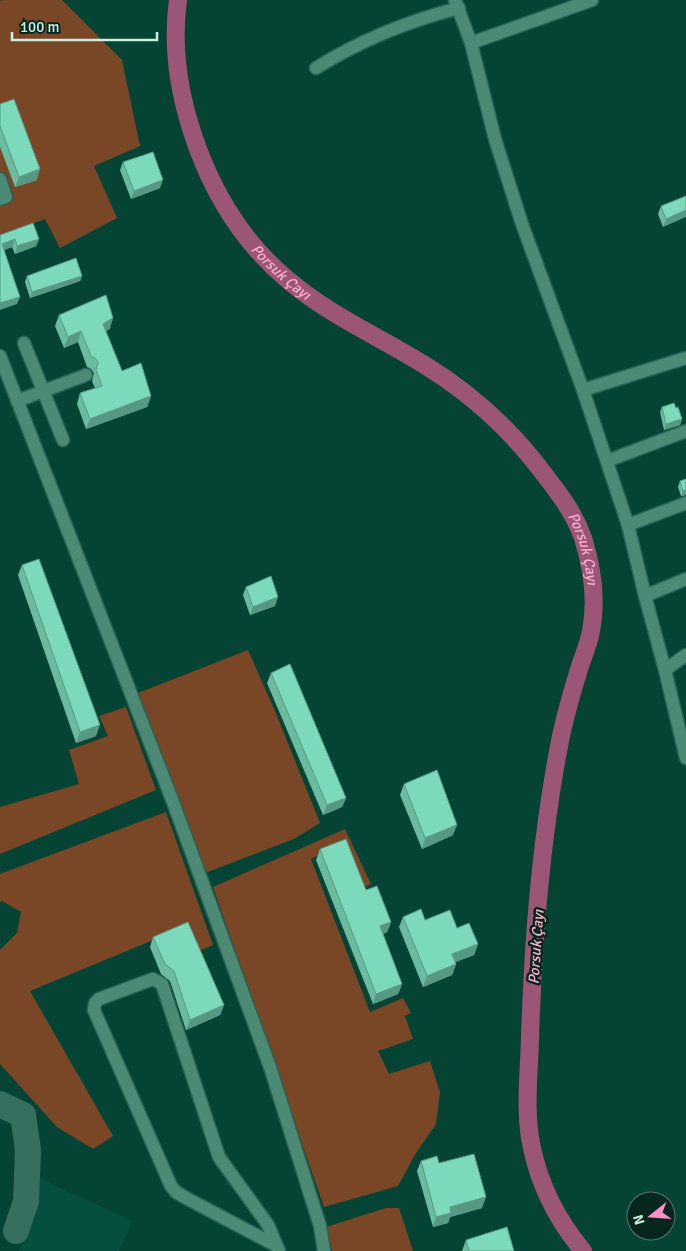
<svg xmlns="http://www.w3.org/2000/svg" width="686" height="1251" font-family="Signika,sans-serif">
<rect width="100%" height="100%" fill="#054435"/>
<!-- built -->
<path fill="#054f3e" d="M39 1178 132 1221 119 1251H19L36 1217Z"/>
<!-- green -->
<g fill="#794626">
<path d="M3 0H62L122 60 140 146 94 166 117 218 60 248 45 219 0 236V1Z"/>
<path d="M248 650 275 711 320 823 294 839 205 873 138 693Z"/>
<path d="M126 707 156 790 0 854V807L79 784 69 750 108 736 99 716Z"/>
<path d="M166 812 213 945 197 952 180 929 30 991 113 1136 93 1149 57 1127 0 1064V950L17 933 21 912 2 901 0 902V874Z"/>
<path d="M345 829 371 884 362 888 335 846 311 859 370 1012 403 998 411 1013 405 1016 413 1039 378 1051 389 1074 430 1061 440 1092 436 1124 416 1153 398 1186 324 1207 213 887Z"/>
<path d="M386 1208H399L413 1251H332L326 1227Z"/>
</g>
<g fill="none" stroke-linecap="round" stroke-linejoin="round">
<!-- river -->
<path stroke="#9b5676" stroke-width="18" id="s1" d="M178 0C171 51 180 101 198 149 217 200 246 245 288 280 329 315 378 336 423 364 469 392 509 428 541 470 558 492 574 512 583 538 592 567 597 601 591 631 589 643 584 654 580 666 573 689 566 712 561 736 541 835 533 938 530 1039 529 1075 524 1113 532 1148 540 1186 558 1221 583 1251"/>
<!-- taxiway -->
<path stroke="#366e5f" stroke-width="26" d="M0 1104 23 1115 28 1150 26 1201 16 1231"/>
<!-- minor casing -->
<g stroke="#296354" stroke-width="15">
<g id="minor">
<path d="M455 0 471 43 495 139 522 224 583 390 628 525 645 596 665 670 686 758"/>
<path d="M471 43 592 0"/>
<path d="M316 68C361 40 408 21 459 8"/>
<path d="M0 179 6 197 0 199"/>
<path d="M24 343 63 440"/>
<path d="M0 356 173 802 270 1067 320 1226 324 1251"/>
<path d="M583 390 686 358"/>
<path d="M17 401 86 375"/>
<path d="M607 461 686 431"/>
<path d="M628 525 686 503"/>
<path d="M645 596 686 579"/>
<path d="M665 670 686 655"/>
<path d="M277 1246 186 1198 176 1192 171 1186 94 1010 95 1003 99 999 153 979 162 984 219 1157 268 1225 279 1251"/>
</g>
</g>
<!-- minor -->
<use href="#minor" stroke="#4c8a76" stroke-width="12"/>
</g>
<!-- wall -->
<g fill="#6bbba1">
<path d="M0 104 37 180 15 187 0 147Z"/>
<path d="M123 162 160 188 131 199 120 170Z"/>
<path d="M686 196 663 227 658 214 661 206Z"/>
<path d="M0 235 39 239 36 246 15 254 12 247 4 250 17 304Z"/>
<path d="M27 276H82L80 281 30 298 25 282Z"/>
<path d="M59 315 110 329 106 331 122 371 151 396 147 407 86 429 77 404 80 393 95 388 92 381 94 373 91 369 87 367 78 342 64 348 55 326Z"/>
<path d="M662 407 676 408 682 419 680 425 664 430 660 412Z"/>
<path d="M686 479V495L681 496 678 487 680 481Z"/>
<path d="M22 565 96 736 76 743 18 575Z"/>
<path d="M246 587 275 606 250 615 243 595Z"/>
<path d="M271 673 346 798 342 807 323 815 267 683Z"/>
<path d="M404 784 453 835 422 849 400 795Z"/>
<path d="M320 849 366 890 391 922 387 932 383 934 402 984 398 994 373 1004 316 860Z"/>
<path d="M403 917 425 920 457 928 478 944 474 955 455 962 456 964 452 975 423 987 399 927Z"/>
<path d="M153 937 224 1005 220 1015 186 1030 170 981 161 974 150 947Z"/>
<path d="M421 1161 439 1163 482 1208 450 1217 448 1223 433 1227 417 1171Z"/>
<path d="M466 1240 514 1251H462Z"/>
</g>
<!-- shaded-wall -->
<g fill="#579883">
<path d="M40 169 37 180 15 187 19 177Z"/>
<path d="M163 180 160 188 131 199 134 191Z"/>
<path d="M686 210V217L663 227 666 219Z"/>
<path d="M15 239 12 247 0 251 2 244Z"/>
<path d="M39 239 36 246 15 254 17 246Z"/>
<path d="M82 276 80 281 30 298 32 292Z"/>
<path d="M20 297 17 304 0 310V303Z"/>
<path d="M113 318 110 329 99 334 103 324Z"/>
<path d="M81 331 78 342 64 348 68 337Z"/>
<path d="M151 396 147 407 86 429 90 419Z"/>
<path d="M682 419 680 425 664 430 666 424Z"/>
<path d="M686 490V495L681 496 683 491Z"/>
<path d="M278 597 275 606 250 615 253 607Z"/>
<path d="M100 725 96 736 76 743 80 732Z"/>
<path d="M346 798 342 807 323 815 327 805Z"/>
<path d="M457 825 453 835 422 849 425 838Z"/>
<path d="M391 922 387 932 376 937 380 926Z"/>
<path d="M478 944 474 955 448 965 452 954Z"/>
<path d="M456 964 452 975 423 987 427 976Z"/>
<path d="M402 984 398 994 373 1004 376 994Z"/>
<path d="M224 1005 220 1015 186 1030 190 1020Z"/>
<path d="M486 1197 482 1208 450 1217 448 1223 433 1227 436 1217 450 1207Z"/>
</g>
<!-- building -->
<g fill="#7cd9bb" stroke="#579883">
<path d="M14 99 40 169 19 177 0 126V104Z"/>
<path d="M153 152 163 180 134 191 123 162Z"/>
<path d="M686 196V210L666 219 661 206Z"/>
<path d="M33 223 39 239 17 246 15 239 2 244 20 297 0 303V235Z"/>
<path d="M76 258 82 276 32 292 27 276Z"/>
<path d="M106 295 113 318 103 324 122 371 141 363 151 396 90 419 80 393 102 386 96 370 98 362 95 358 91 356 81 331 68 337 59 315Z"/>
<path d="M674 403 676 408 678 407 682 419 666 424 662 407Z"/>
<path d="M686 479V490L683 491 680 481Z"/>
<path d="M39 559 100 725 80 732 22 565Z"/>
<path d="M271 576 278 597 253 607 246 587Z"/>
<path d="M290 664 346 798 327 805 271 673Z"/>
<path d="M437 770 457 825 425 838 404 784Z"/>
<path d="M346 839 366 890 377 886 391 922 380 926 402 984 376 994 320 849Z"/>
<path d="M421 909 425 920 450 910 457 928 469 923 478 944 452 954 456 964 427 976 403 917Z"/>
<path d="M188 922 224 1005 190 1020 174 971 165 964 153 937Z"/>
<path d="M474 1154 486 1197 450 1207 451 1213 436 1217 421 1161 437 1156 439 1163Z"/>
<path d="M507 1227 514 1251H469L466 1240Z"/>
</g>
<g text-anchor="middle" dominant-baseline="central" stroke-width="5" stroke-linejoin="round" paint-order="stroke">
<!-- water labels -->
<g font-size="15" font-style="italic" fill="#ffaed3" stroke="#07271e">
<text stroke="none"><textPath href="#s1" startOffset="302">Porsuk Çayı</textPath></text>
<text stroke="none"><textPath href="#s1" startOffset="722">Porsuk Çayı</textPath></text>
<text transform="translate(536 947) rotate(-86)">Porsuk Çayı</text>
</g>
</g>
<!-- north arrow -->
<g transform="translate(651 1216) rotate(253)"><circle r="24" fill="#07271e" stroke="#55776c"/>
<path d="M0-4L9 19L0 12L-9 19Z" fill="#fc8fc3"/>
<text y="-8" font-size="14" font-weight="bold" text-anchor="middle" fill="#cbeee1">N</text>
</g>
<!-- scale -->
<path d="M12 32v8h145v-8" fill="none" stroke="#cbeee1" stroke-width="2.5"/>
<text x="20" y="32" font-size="15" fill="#cbeee1" stroke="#07271e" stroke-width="4" paint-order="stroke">100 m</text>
</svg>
